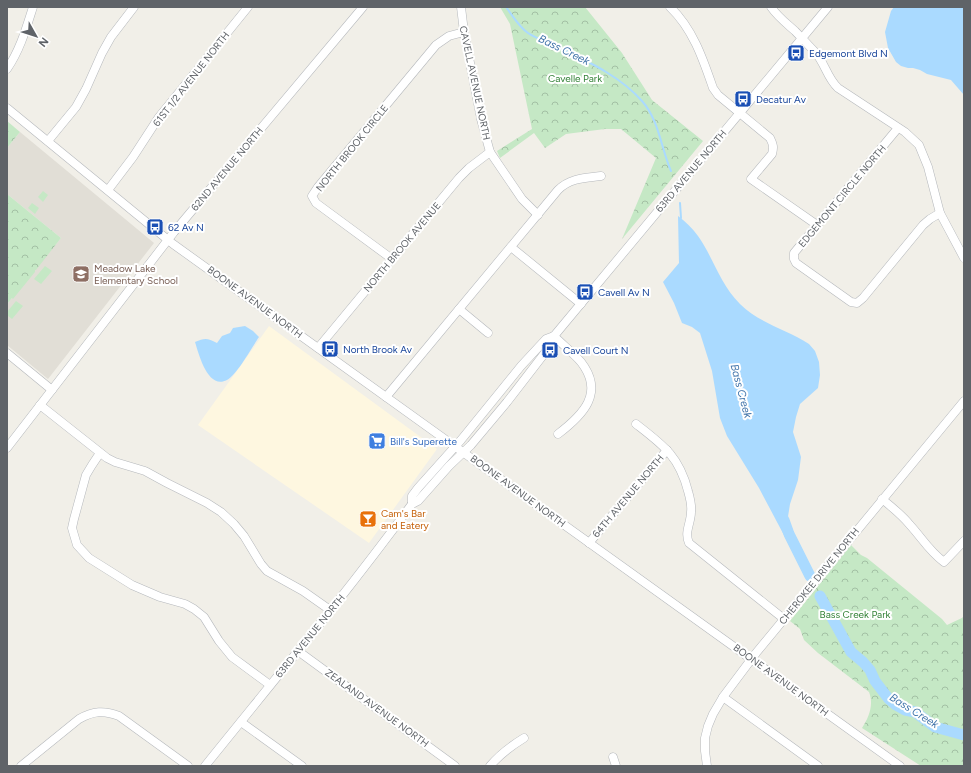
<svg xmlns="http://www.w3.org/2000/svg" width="971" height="773" font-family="Figtree,sans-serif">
<defs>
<pattern id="forest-crowns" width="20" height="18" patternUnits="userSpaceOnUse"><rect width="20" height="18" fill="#c5e8c5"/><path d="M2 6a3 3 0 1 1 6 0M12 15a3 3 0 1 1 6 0" fill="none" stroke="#a3c0a4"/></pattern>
</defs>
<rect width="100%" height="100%" fill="#f1efe8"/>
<!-- commercial -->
<path fill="#fef7e0" d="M269 326 437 449 369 543 198 425Z"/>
<!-- education -->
<path fill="#e1ded6" d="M20 132 154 243 48 379 7 345V304L61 238 7 194V148Z"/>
<!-- grass -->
<g fill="#c5e8c5">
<path d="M43 191 48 195 43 202 38 197Z"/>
<path d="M32 203 39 208 35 214 28 208Z"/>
<path d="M45 266 52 271 41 284 34 279Z"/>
<path d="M16 301 23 306 12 319 7 315V312Z"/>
</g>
<!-- forest -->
<g fill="url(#forest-crowns)">
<path d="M500 7H585L622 53 652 100 703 141 622 239 656 158 621 129H605L566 134 545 148 534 133 500 158 497 151 532 129 510 24Z"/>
<path d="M7 121 20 132 7 148Z"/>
<path d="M7 194 61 238 36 270H35V272L13 299 12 298 7 304Z"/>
<path d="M851 545 861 555 867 558 942 619 947 625 964 617V766H921L862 728C869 717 874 705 869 692L818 653 804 640 800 629 790 621Z"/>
</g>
<!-- water -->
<g fill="#aadaff">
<path d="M894 7H964V95L951 80 927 74 920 70 913 68H908L901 66 896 62 888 48 885 32 891 11Z"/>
<path d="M678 216C686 222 692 228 698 236 713 257 720 284 740 304 759 323 786 329 809 344L815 351 819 362 820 375 818 388 800 404 796 417 793 432 801 457 798 480 790 504 787 523 789 534 786 539 759 488 727 436 720 418 712 371 700 333 692 327 682 323 674 303 663 282 679 263Z"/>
<path d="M245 326 253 331 259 337C252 347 237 375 227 380 208 390 199 355 195 342 205 338 207 338 217 343L222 336 230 333 233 328Z"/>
</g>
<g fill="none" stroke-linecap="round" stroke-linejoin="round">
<!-- stream -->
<g stroke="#aadaff" stroke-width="2">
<path d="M506 7C512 15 519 27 528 33 535 38 545 41 552 44 584 60 618 74 642 101 659 120 661 148 671 171"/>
<path d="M680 203 681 218"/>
</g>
<!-- river -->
<g stroke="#aadaff" stroke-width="11">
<path d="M784 520 789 534 810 576"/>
<path d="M820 596 851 652 863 662 870 670 875 681 888 698 896 705 905 710 915 712 935 727 964 735"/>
</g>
<!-- minor casing -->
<g stroke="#b5b8bc" stroke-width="9">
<g id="minor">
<path d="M461 7 464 32 481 119 490 152 522 199 538 215"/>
<path d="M670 7C693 29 703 59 713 88L718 95 770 138C773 144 774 147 772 154L751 179 817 225"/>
<path d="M771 7C778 17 786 23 795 31 802 38 808 45 815 52 825 63 827 78 838 88L905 132 919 145 928 167 940 213 964 258"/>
<path d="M7 69C20 50 26 29 33 7"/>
<path d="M7 108 173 244 900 766"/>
<path d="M898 128 794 253V259L796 263 851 302 857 303 863 298 923 225 930 219 940 213"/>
<path d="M48 141 76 107 86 89 102 53 111 37 134 7"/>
<path d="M108 190 133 157 159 117 172 101 248 7"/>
<path d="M511 247 581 304"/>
<path d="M392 259 316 203 312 196 318 187 436 45 449 36 464 32"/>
<path d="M459 309 488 333"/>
<path d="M554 336C563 345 573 353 581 362 605 393 583 415 558 434"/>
<path d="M318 348 459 178 469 168 490 152"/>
<path d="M7 353 52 390"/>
<path d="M386 397 558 190C570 178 585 178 601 176"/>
<path d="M40 405 107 458 115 462 145 471 167 483 207 503 221 512 234 524 244 536 261 564 267 571 303 591 330 610"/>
<path d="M636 424C663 445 679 456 688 491 690 498 692 505 691 512 691 523 684 532 689 543L784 619"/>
<path d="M7 448 174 232 363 7"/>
<path d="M100 453 92 465 86 475 74 519 72 528 77 545 89 558 132 585 160 597 185 604 194 609 204 617 219 641 232 657 270 685"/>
<path d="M882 499C892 507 902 515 910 525 922 538 929 551 944 562L964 541"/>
<path d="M412 504V496L418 488 461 440 521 366 546 339 554 336"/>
<path d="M589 543 667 450"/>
<path d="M298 651 455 766"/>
<path d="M723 697 818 766"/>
<path d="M241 722 302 766"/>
<path d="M613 757 616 766"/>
<path d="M21 766 79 719C93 711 104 710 119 716L188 766"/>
<path d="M205 766C275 679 346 594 412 504L418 501 449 466 471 445 507 402 551 345 554 336 828 7"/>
<path d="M490 766C500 754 511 746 524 738"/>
<path d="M707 766 705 751V738L708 726 713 714 723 697 756 653 964 401"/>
</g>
</g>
<!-- minor -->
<use href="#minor" stroke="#fff" stroke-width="8"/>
</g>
<!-- icons -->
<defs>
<g id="bus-square" transform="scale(0.9)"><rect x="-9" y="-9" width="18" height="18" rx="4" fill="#1a4fb4" stroke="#fff"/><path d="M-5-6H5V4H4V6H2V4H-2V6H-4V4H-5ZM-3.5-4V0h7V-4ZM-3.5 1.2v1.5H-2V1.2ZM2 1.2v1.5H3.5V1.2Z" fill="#fff"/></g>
<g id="school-square" transform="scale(0.9)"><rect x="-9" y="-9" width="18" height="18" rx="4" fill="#8d6e63" stroke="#fff"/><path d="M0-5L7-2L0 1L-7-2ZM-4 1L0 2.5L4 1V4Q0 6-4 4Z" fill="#fff"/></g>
<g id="supermarket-square" transform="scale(0.9)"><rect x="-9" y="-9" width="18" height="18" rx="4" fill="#3f7fe0" stroke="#fff"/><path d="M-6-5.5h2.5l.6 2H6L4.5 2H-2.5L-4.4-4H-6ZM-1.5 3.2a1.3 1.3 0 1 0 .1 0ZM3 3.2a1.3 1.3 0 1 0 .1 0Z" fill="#fff"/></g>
<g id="bar-square" transform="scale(0.9)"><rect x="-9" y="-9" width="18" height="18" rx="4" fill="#e8710a" stroke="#fff"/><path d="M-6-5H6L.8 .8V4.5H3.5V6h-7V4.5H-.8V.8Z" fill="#fff"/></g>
</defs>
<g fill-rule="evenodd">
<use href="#bus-square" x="796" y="53"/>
<use href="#bus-square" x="743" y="99"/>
<use href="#bus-square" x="155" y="227"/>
<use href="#school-square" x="81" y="274"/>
<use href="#bus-square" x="585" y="292"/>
<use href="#bus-square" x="330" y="349"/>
<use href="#bus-square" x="550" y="350"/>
<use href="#supermarket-square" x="377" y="441"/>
<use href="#bar-square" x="368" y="519"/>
</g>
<g text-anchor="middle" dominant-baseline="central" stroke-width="4" stroke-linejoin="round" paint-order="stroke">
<!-- transit labels -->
<g font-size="10" fill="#164399" stroke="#fff" text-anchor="start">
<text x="809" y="53">Edgemont Blvd N</text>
<text x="756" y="99">Decatur Av</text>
<text x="168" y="227">62 Av N</text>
<text x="598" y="292">Cavell Av N</text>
<text x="343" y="349">North Brook Av</text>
<text x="563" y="350">Cavell Court N</text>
</g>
<!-- park labels -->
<g font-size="10" fill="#348238" stroke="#fff">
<text x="575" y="78">Cavelle Park</text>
<text x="855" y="614">Bass Creek Park</text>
</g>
<!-- street labels -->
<g font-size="10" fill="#5f6368" stroke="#fff">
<text transform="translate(191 79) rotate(-52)">61ST 1/2 AVENUE NORTH</text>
<text transform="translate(475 83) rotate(78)">CAVELL AVENUE NORTH</text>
<text transform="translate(352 148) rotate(-51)">NORTH BROOK CIRCLE</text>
<text transform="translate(227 169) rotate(-50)">62ND AVENUE NORTH</text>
<text transform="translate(691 171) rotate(-50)">63RD AVENUE NORTH</text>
<text transform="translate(842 196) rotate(-50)">EDGEMONT CIRCLE NORTH</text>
<text transform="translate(402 247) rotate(-50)">NORTH BROOK AVENUE</text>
<text transform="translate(255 302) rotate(36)">BOONE AVENUE NORTH</text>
<text transform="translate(518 491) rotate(36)">BOONE AVENUE NORTH</text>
<text transform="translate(628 496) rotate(-50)">64TH AVENUE NORTH</text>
<text transform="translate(819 576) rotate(-51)">CHEROKEE DRIVE NORTH</text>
<text transform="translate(310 636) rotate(-51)">63RD AVENUE NORTH</text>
<text transform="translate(781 680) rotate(36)">BOONE AVENUE NORTH</text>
<text transform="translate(377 708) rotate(36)">ZEALAND AVENUE NORTH</text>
</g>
<!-- education labels -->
<g font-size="10" fill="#785e54" stroke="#fff" text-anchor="start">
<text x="94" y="268">Meadow Lake<tspan x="94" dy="12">Elementary School</tspan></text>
</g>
<!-- shop labels -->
<g font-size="10" fill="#366cbe" stroke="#fff" text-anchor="start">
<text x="390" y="441">Bill's Superette</text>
</g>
<!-- food labels -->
<g font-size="10" fill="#c56008" stroke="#fff" text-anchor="start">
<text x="381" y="513">Cam's Bar<tspan x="381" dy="12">and Eatery</tspan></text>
</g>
<!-- water labels -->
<g font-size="11" font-style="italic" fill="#4174aa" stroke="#fff">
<text transform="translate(564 50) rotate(26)">Bass Creek</text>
<text transform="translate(741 391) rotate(75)">Bass Creek</text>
<text transform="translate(914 711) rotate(32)">Bass Creek</text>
</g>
</g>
<!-- border -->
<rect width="971" height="773" fill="none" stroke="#5f6368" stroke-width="16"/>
<!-- north arrow -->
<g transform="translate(36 36) rotate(129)" stroke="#ffffff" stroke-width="3" paint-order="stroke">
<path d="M0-3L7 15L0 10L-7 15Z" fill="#5f6368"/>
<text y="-6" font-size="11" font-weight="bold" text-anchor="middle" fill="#5f6368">N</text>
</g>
</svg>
